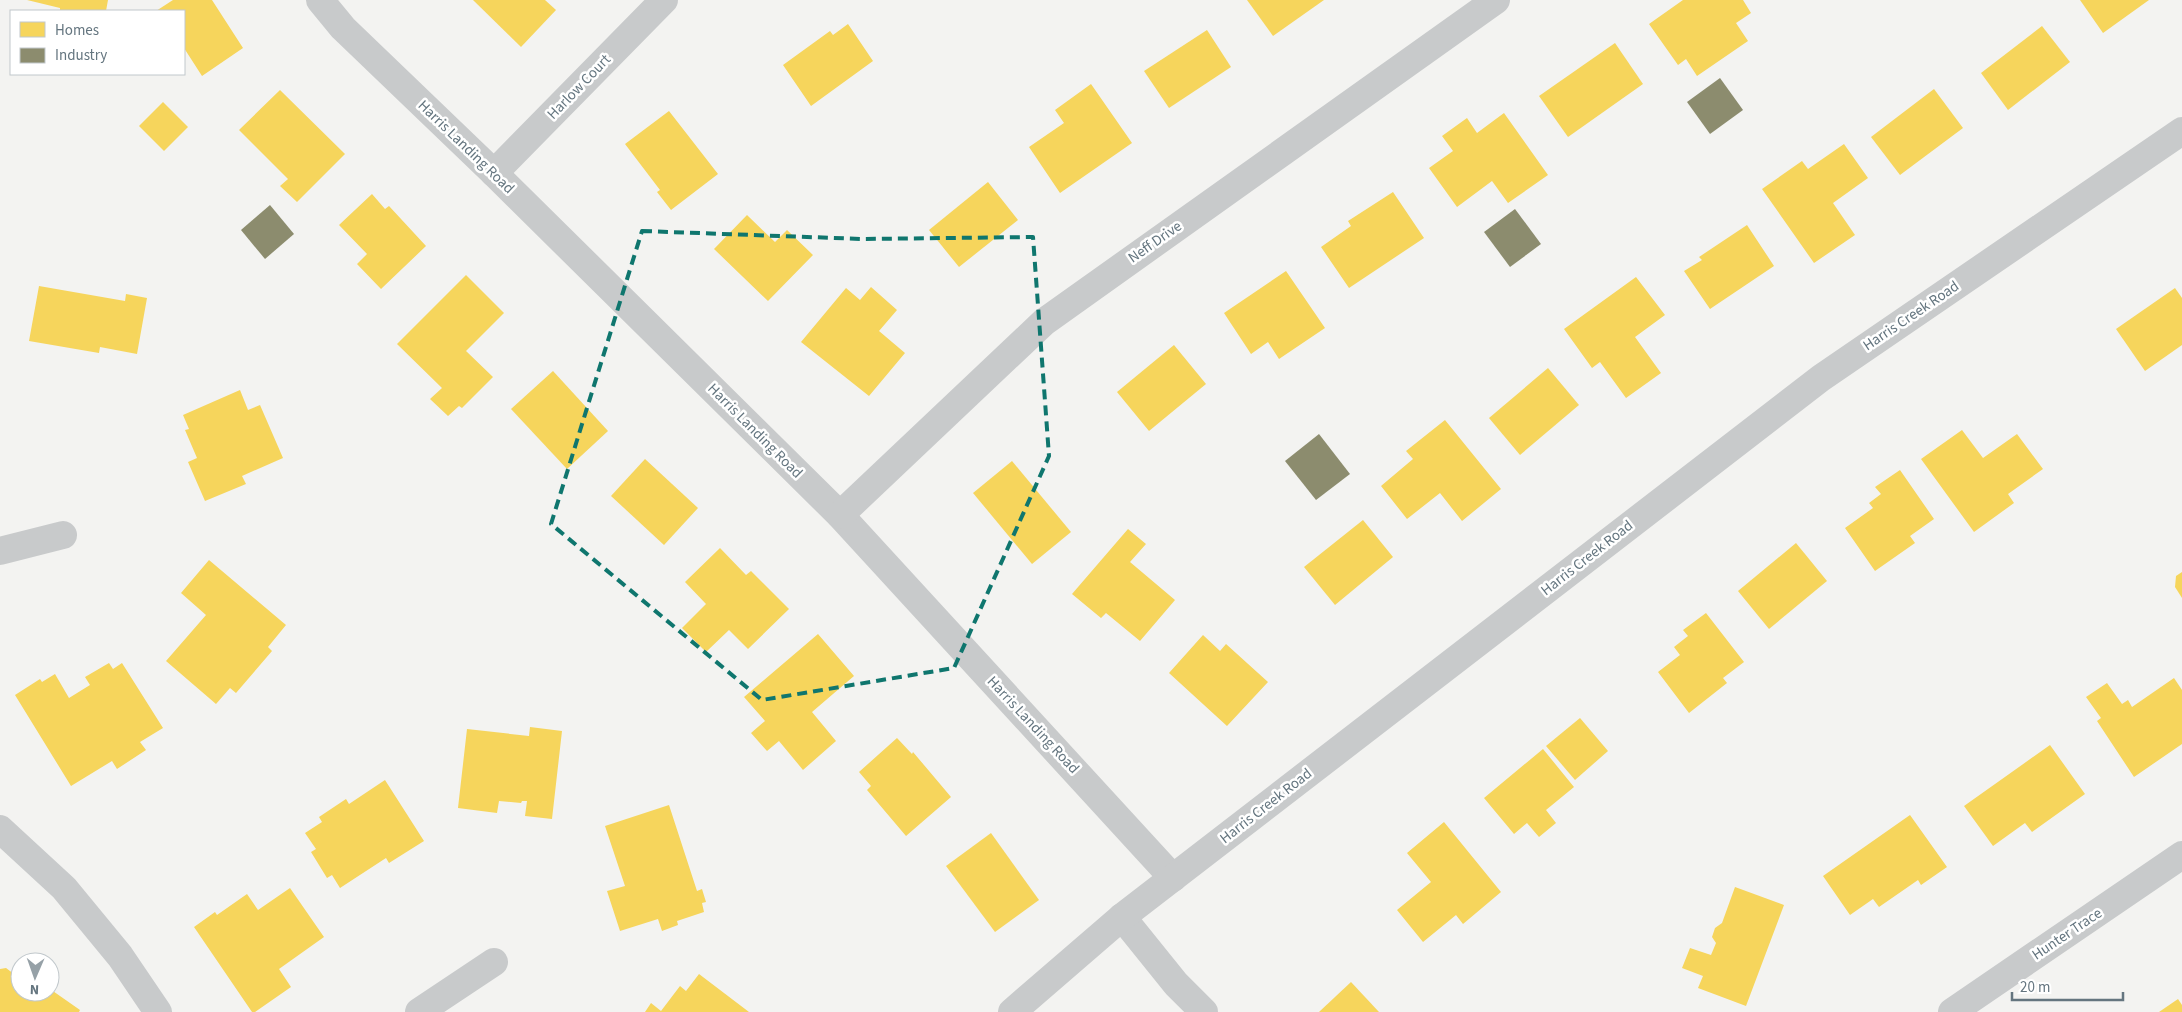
<svg xmlns="http://www.w3.org/2000/svg" width="2182" height="1012" font-family="'Source Sans 3',sans-serif">
<rect width="100%" height="100%" fill="#f3f3f1"/>
<!-- homes -->
<g fill="#f6d55c">
<path d="M27 0H108L106 11H60V8Z"/>
<path d="M173 0H212L243 48 202 76 184 48V11H156Z"/>
<path d="M473 0H545L556 10 521 47Z"/>
<path d="M1247 0H1324L1273 36Z"/>
<path d="M1683 0H1743L1751 13 1736 23 1748 41 1697 76 1686 59 1678 65 1649 24Z"/>
<path d="M2080 0H2149L2103 33Z"/>
<path d="M848 24 873 61 811 106 783 65 830 31 833 35Z"/>
<path d="M2042 26 2070 62 2008 110 1981 73Z"/>
<path d="M1207 30 1231 67 1169 108 1144 71Z"/>
<path d="M1615 43 1643 84 1568 137 1539 96Z"/>
<path d="M1091 84 1132 143 1060 193 1029 147 1064 123 1055 110Z"/>
<path d="M1934 89 1963 128 1900 175 1871 137Z"/>
<path d="M280 90 345 154 297 202 280 186 288 179 239 130Z"/>
<path d="M163 102 188 127 164 151 139 126Z"/>
<path d="M669 111 718 174 671 210 657 192 660 190 625 144Z"/>
<path d="M1504 113 1548 175 1508 203 1492 181 1457 207 1429 168 1453 151 1442 136 1467 118 1477 133Z"/>
<path d="M1844 144 1868 178 1833 203 1855 235 1814 263 1762 189 1802 161 1808 169Z"/>
<path d="M988 182 1018 220 959 267 929 230Z"/>
<path d="M1393 192 1424 238 1349 288 1321 247 1351 226 1348 221Z"/>
<path d="M372 194 385 209 389 206 426 246 381 289 357 264 367 254 339 225Z"/>
<path d="M747 215 775 242 787 230 813 255 768 301 714 249Z"/>
<path d="M1747 225 1774 266 1710 309 1684 271 1702 260 1699 257Z"/>
<path d="M1286 271 1325 328 1279 359 1268 342 1251 354 1224 313Z"/>
<path d="M466 275 504 313 466 351 493 377 462 408 459 406 448 416 430 399 442 388 397 344Z"/>
<path d="M1636 277 1665 315 1635 337 1661 373 1626 398 1600 362 1592 368 1564 329Z"/>
<path d="M39 286 125 301 126 294 147 298 137 354 100 347 99 353 29 341Z"/>
<path d="M871 287 897 310 879 331 905 353 869 396 801 342 846 288 860 300Z"/>
<path d="M2175 288 2182 298V345L2145 371 2116 329Z"/>
<path d="M1174 345 1206 384 1149 431 1117 392Z"/>
<path d="M1548 368 1579 405 1520 455 1489 418Z"/>
<path d="M553 371 608 431 567 469 511 409Z"/>
<path d="M240 390 248 410 260 405 283 458 242 476 246 484 205 501 188 462 197 458 185 430 189 429 183 415Z"/>
<path d="M1445 420 1501 489 1462 521 1440 493 1407 519 1381 486 1413 459 1406 451Z"/>
<path d="M1962 430 1983 458 2017 434 2043 469 2008 494 2014 503 1974 532 1921 459Z"/>
<path d="M645 459 698 508 664 545 611 496Z"/>
<path d="M1012 461 1071 532 1032 564 973 493Z"/>
<path d="M1900 470 1934 519 1910 536 1915 543 1875 571 1845 528 1873 508 1869 503 1881 494 1875 487Z"/>
<path d="M1363 520 1393 557 1335 605 1304 567Z"/>
<path d="M1128 529 1146 544 1130 562 1175 600 1140 641 1106 613 1101 618 1072 594Z"/>
<path d="M1796 543 1827 581 1769 629 1738 591Z"/>
<path d="M720 548 746 575 751 571 789 609 748 649 729 630 706 652 682 628 706 604 685 582Z"/>
<path d="M209 560 286 625 268 647 272 651 236 693 230 688 216 704 166 661 206 615 181 593Z"/>
<path d="M2182 572V598L2175 587 2176 576Z"/>
<path d="M1706 613 1744 662 1723 678 1727 683 1689 713 1658 672 1680 655 1674 647 1688 636 1683 630Z"/>
<path d="M818 634 854 676 812 712 836 741 803 770 779 741 767 751 751 733 765 721 744 697Z"/>
<path d="M1203 635 1220 651 1226 644 1268 682 1227 726 1169 673Z"/>
<path d="M109 663 113 669 122 663 163 728 140 742 146 750 117 769 112 761 71 786 15 695 40 679 42 682 55 674 69 698 90 685 85 677Z"/>
<path d="M2174 678 2182 690V744L2134 777 2097 721 2101 718 2086 697 2107 683 2122 704 2128 700 2132 707Z"/>
<path d="M1580 718 1608 751 1575 780 1546 746Z"/>
<path d="M530 727 562 731 552 819 525 816 527 801H522L521 803 499 801 497 813 458 808 467 729 529 736Z"/>
<path d="M897 738 912 754 913 752 951 797 906 836 867 790 871 786 859 772Z"/>
<path d="M2050 745 2085 794 2032 832 2025 823 1993 846 1964 806Z"/>
<path d="M1543 749 1574 787 1546 810 1556 823 1539 837 1527 823 1514 834 1484 798Z"/>
<path d="M385 780 424 841 389 863 386 858 340 888 332 875 327 878 311 852 316 849 305 833 322 822 319 817 346 799 349 804Z"/>
<path d="M669 805 697 891 702 889 706 902 702 903 704 912 677 921 678 925 662 931 658 919 620 931 607 891 625 886 605 826Z"/>
<path d="M1910 815 1947 867 1921 885 1918 880 1879 907 1873 899 1850 915 1823 876Z"/>
<path d="M1444 822 1501 892 1463 924 1456 915 1423 942 1397 910 1431 882 1407 853Z"/>
<path d="M991 833 1039 900 995 932 946 866Z"/>
<path d="M1735 887 1784 905 1746 1006 1698 988 1703 976 1682 968 1690 948 1711 955 1716 943 1712 937 1715 928 1722 923Z"/>
<path d="M290 888 324 937 279 969 291 987 255 1012H252L194 927 215 912 217 915 247 894 258 910Z"/>
<path d="M6 968 18 977 20 973V992H50V989L80 1010 79 1012H0V969Z"/>
<path d="M699 974 749 1012H645L651 1003 661 1011 680 986 686 991Z"/>
<path d="M1351 982 1379 1012H1319Z"/>
<path d="M2178 999 2182 1005V1012H2159Z"/>
</g>
<!-- industry -->
<g fill="#8c8c6e">
<path d="M1720 78 1743 110 1710 134 1687 102Z"/>
<path d="M270 205 294 234 265 259 241 230Z"/>
<path d="M1515 209 1541 244 1510 267 1484 232Z"/>
<path d="M1319 434 1350 474 1316 500 1285 461Z"/>
</g>
<g fill="none" stroke-linecap="round" stroke-linejoin="round">
<!-- minor -->
<g stroke="#c8cacb" stroke-width="28">
<path d="M320 0 343 28 494 173 840 515 1173 878"/>
<path d="M494 173 664 0"/>
<path d="M840 515 1044 322 1496 0"/>
<path d="M0 551 63 535"/>
<path d="M0 829 64 888 120 956 158 1012"/>
<path d="M1122 917 1176 984 1204 1012"/>
<path d="M419 1012 494 962"/>
<path d="M1012 1012 1122 917 1821 378 2182 131"/>
<path d="M1952 1012 2182 855"/>
</g>
</g>
<!-- marked area -->
<path fill="none" stroke="#0f766e" stroke-width="4" stroke-dasharray="10 6" stroke-linejoin="round" d="M642 231 863 239 1033 237 1049 456 954 668 762 700 551 524Z"/>
<g text-anchor="middle" dominant-baseline="central" stroke-width="5" stroke-linejoin="round" paint-order="stroke">
<!-- street labels -->
<g font-size="15" fill="#64757f" stroke="#fff">
<text transform="translate(579 87) rotate(-46)">Harlow Court</text>
<text transform="translate(466 147) rotate(44)">Harris Landing Road</text>
<text transform="translate(1155 242) rotate(-35)">Neff Drive</text>
<text transform="translate(1911 316) rotate(-34)">Harris Creek Road</text>
<text transform="translate(755 431) rotate(45)">Harris Landing Road</text>
<text transform="translate(1587 558) rotate(-38)">Harris Creek Road</text>
<text transform="translate(1033 725) rotate(47)">Harris Landing Road</text>
<text transform="translate(1266 806) rotate(-38)">Harris Creek Road</text>
<text transform="translate(2067 934) rotate(-34)">Hunter Trace</text>
</g>
</g>
<!-- legend -->
<rect x="10" y="10" width="175" height="65" fill="#ffffff" stroke="#c1c8cc"/>
<rect x="20" y="22" width="25" height="15" fill="#f6d55c" stroke="#c1c8cc"/>
<text x="55" y="35" font-size="15" fill="#64757f">Homes</text>
<rect x="20" y="48" width="25" height="15" fill="#8c8c6e" stroke="#c1c8cc"/>
<text x="55" y="60" font-size="15" fill="#64757f">Industry</text>
<!-- north arrow -->
<g transform="translate(35 977) rotate(182)"><circle r="24" fill="#ffffff" stroke="#c1c8cc"/>
<path d="M0-4L9 19L0 12L-9 19Z" fill="#96a1a7"/>
<text y="-8" font-size="14" font-weight="bold" text-anchor="middle" fill="#64757f">N</text>
</g>
<!-- scale -->
<path d="M2012 992v8h111v-8" fill="none" stroke="#64757f" stroke-width="2.5"/>
<text x="2020" y="992" font-size="15" fill="#64757f" stroke="#ffffff" stroke-width="4" paint-order="stroke">20 m</text>
</svg>
